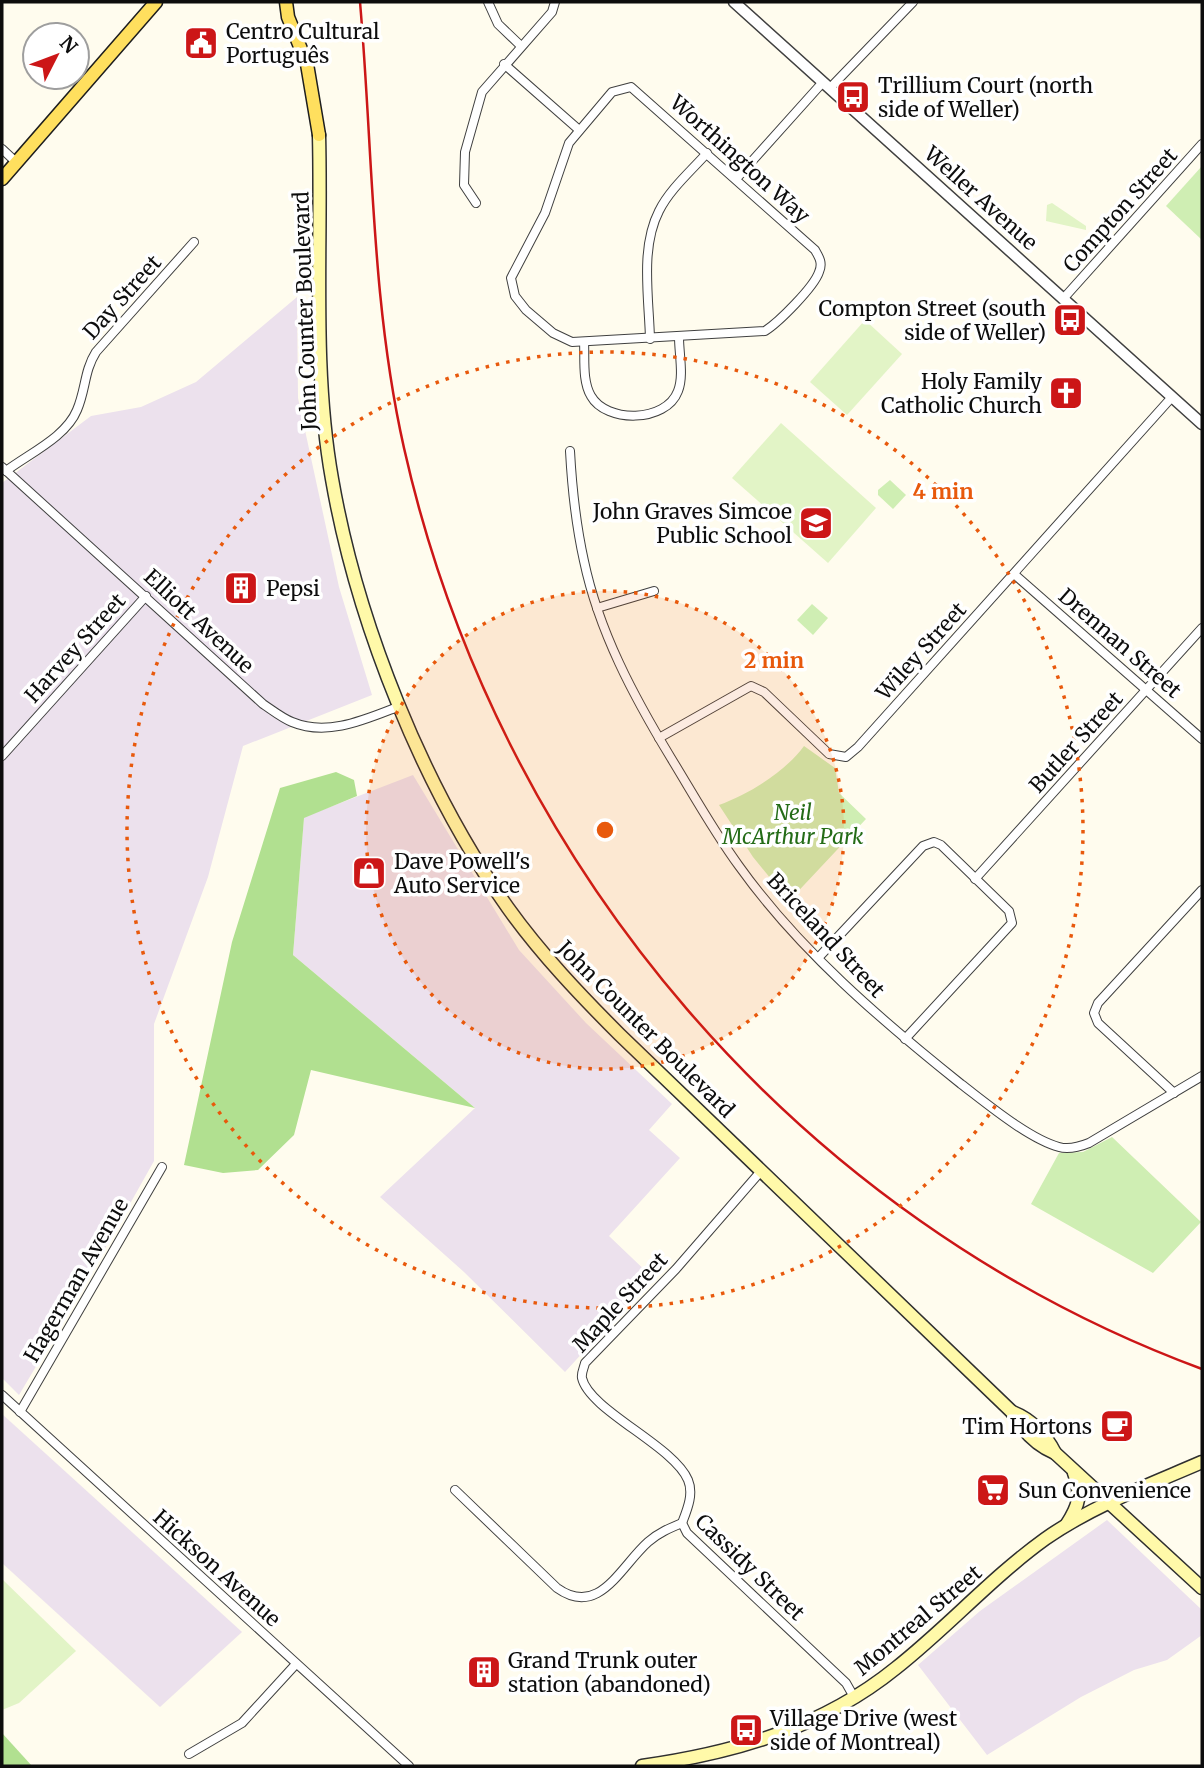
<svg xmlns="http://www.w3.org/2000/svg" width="1204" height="1768" font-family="Merriweather,serif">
<rect width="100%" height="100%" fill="#fffcee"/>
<!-- industrial -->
<g fill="#ece1ed">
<path d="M297 297 298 398 339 587 372 695 243 746 208 877 154 1024V1161L85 1284 19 1395 2 1378V483L91 416 141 407 196 382Z"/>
<path d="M413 775 519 950 586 1023 672 1104 649 1130 680 1158 609 1236 652 1277 565 1372 464 1272 380 1197 475 1108 293 955 304 817Z"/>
<path d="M2 1414 242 1632 160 1707 2 1563Z"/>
<path d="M1107 1520 1202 1610V1635L1167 1660 1134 1670 1081 1697 987 1755 918 1665 980 1611Z"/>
</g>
<!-- green -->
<g fill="#cfeeb3">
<path d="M1202 166V240L1166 206Z"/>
<path d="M890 480 906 495 893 509 878 495V490Z"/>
<path d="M812 604 828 618 813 635 797 620Z"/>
<path d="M804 746 835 768 839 793 866 819 789 901 753 857 719 805C749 794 785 772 804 746Z"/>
<path d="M1112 1137 1201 1222 1153 1273 1031 1204 1059 1153 1083 1152Z"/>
</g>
<!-- forest -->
<g fill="#b1e090">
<path d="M336 772 354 780 357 796 304 818 293 955 475 1108 311 1070 294 1135 258 1170 223 1173 184 1165 232 942 280 788Z"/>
<path d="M2 1733 32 1766H2Z"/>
</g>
<!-- pitch -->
<g fill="#e2f4c6">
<path d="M1052 203 1086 226V230L1046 221 1047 205Z"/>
<path d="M865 320 902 354 847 415 810 382Z"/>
<path d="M781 423 876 508 828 563 732 478Z"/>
<path d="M2 1579 76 1651 19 1703 2 1710Z"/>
</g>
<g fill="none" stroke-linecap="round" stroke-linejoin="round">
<!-- minor casing -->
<g stroke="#404040" stroke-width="10">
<g id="minor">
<path d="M488 2 498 24 521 46"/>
<path d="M504 64 578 129"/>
<path d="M631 87 815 250C819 257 823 263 819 272 814 287 779 322 765 331L572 342 553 333 526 310 515 296 511 278 545 213 569 143 612 92Z"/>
<path d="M830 88 913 2"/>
<path d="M2 149 17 163"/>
<path d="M736 179 823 82"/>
<path d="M476 203 464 185 465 152 482 92 552 12 555 2"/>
<path d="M1063 299 1202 144"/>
<path d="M650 339C649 298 640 248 659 211 670 189 691 171 707 153"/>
<path d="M584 342C585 358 582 381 591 396 606 423 666 423 678 391 684 376 679 354 679 337"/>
<path d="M570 451C572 488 576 525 584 561 599 632 634 697 671 758 693 794 714 832 739 866 799 950 881 1020 961 1084 986 1103 1029 1139 1059 1147 1069 1150 1079 1147 1089 1143L1202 1076"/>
<path d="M2 467 263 704C272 710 282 718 292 722 328 737 366 719 400 706"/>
<path d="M6 471C30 453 66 437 77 410 86 389 84 371 96 352L194 242"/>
<path d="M1014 574 1202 739"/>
<path d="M597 608 654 591"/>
<path d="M659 738 751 686 764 692 829 754 846 757 858 747 1172 397"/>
<path d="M2 756 146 596"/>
<path d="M975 879 1202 628"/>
<path d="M819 957 923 846 934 842 941 845 1009 911 1012 923 905 1039"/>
<path d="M1174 1093 1098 1023 1094 1013 1098 1003 1202 890"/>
<path d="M2 1395 409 1766"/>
<path d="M20 1412 162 1167"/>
<path d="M455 1490 557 1588C599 1618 620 1567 648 1542 658 1533 670 1528 682 1523L687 1533 846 1683 854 1697"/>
<path d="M682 1523C687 1510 694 1494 688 1480 674 1446 589 1410 582 1378 581 1373 584 1368 585 1363L676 1269 761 1171"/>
<path d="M189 1754 242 1723 296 1664"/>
</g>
</g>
<!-- tertiary casing -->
<g stroke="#404040" stroke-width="13">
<path id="tertiary" d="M734 2 1202 424"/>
</g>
<!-- secondary casing -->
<g stroke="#2f2f2f" stroke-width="15">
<g id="secondary">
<path d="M319 135C322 249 312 367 332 479 357 623 423 788 508 908 541 954 580 995 620 1035L1012 1412C1022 1430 1036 1445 1055 1453L1202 1588"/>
<path d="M1012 1412C1031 1419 1046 1435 1055 1453"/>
<path d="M1067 1524C1079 1505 1082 1495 1074 1473"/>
<path d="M642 1766C734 1753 822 1728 896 1668 948 1627 991 1578 1045 1539 1092 1506 1149 1485 1202 1462"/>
</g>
</g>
<!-- primary casing -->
<g stroke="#1e1e1e" stroke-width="15">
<g id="primary">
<path d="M286 2 288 17 307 64 319 135"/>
<path d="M2 179 156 2"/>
</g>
</g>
<!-- minor -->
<use href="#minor" stroke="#fff" stroke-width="8"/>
<!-- tertiary -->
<use href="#tertiary" stroke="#fff" stroke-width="10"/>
<!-- secondary -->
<use href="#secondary" stroke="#fff9a9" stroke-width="12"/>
<!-- primary -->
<use href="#primary" stroke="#ffdf5e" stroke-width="12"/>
<!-- rail -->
<path stroke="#cc1617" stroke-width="2.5" d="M360 2C373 151 371 302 404 448 498 866 799 1220 1202 1369"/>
</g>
<!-- distance rings -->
<circle cx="605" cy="830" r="239" fill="#e8590c" fill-opacity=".12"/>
<g fill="none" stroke="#e8590c" stroke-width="3.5" stroke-dasharray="3.5 7">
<circle cx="605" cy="830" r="239"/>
<circle cx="605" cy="830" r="478"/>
</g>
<!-- icons -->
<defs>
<g id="civic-square" transform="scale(1.75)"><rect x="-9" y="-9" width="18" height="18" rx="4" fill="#cc1617" stroke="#fff"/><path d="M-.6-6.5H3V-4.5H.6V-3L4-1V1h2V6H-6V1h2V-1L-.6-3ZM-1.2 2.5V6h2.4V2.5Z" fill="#fff"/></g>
<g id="bus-square" transform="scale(1.75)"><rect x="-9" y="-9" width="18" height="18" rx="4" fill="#cc1617" stroke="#fff"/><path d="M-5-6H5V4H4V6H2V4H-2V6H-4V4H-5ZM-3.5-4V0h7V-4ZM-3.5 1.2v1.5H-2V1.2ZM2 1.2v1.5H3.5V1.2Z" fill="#fff"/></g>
<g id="church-square" transform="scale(1.75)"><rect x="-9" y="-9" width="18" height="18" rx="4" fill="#cc1617" stroke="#fff"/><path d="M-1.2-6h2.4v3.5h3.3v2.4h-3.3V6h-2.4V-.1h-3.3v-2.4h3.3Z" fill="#fff"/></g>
<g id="school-square" transform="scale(1.75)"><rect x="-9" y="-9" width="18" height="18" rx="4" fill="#cc1617" stroke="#fff"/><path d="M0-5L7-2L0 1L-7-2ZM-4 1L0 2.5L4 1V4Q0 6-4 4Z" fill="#fff"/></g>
<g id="building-square" transform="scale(1.75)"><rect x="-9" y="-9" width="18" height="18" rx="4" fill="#cc1617" stroke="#fff"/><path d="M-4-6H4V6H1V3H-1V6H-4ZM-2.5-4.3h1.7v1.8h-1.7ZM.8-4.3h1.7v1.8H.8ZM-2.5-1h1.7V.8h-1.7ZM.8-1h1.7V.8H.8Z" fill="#fff"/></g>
<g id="shop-square" transform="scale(1.75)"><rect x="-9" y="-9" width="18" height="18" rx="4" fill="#cc1617" stroke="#fff"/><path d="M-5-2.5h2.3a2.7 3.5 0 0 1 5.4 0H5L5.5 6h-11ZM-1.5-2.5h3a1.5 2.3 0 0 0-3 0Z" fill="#fff"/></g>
<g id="cafe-square" transform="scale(1.75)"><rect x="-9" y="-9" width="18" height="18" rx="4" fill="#cc1617" stroke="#fff"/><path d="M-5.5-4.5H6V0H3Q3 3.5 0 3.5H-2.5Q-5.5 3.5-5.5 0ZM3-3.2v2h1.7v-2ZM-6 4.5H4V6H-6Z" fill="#fff"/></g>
<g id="supermarket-square" transform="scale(1.75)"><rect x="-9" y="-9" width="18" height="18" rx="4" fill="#cc1617" stroke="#fff"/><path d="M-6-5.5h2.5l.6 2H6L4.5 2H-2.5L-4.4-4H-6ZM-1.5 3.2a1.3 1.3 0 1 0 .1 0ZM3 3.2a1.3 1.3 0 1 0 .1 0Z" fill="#fff"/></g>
</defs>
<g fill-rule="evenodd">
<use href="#civic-square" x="201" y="43"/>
<use href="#bus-square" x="853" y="97"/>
<use href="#bus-square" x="1070" y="320"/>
<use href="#church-square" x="1066" y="393"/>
<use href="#school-square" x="816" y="523"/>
<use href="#building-square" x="241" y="588"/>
<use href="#shop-square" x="369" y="873"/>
<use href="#cafe-square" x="1117" y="1426"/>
<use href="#supermarket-square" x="993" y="1490"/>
<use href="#building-square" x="484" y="1672"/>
<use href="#bus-square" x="746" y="1730"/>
</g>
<g text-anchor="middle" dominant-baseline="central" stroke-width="7" stroke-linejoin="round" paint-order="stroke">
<!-- poi labels -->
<g font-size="21" fill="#0d0d0d" stroke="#fff" text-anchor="start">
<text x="226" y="31">Centro Cultural<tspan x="226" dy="24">Português</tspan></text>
<text x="878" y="85">Trillium Court (north<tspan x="878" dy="24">side of Weller)</tspan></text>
<text x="1046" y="308" text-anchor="end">Compton Street (south<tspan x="1046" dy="24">side of Weller)</tspan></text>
<text x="1042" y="381" text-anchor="end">Holy Family<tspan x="1042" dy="24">Catholic Church</tspan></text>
<text x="792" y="511" text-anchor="end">John Graves Simcoe<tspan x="792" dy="24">Public School</tspan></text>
<text x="266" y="588">Pepsi</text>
<text x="394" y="861">Dave Powell's<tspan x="394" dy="24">Auto Service</tspan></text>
<text x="1092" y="1426" text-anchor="end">Tim Hortons</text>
<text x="1018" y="1490">Sun Convenience</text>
<text x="508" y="1660">Grand Trunk outer<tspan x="508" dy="24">station (abandoned)</tspan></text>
<text x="770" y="1718">Village Drive (west<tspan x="770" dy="24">side of Montreal)</tspan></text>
</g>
<!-- street labels -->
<g font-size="21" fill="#0d0d0d" stroke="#fff">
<text transform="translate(740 159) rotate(42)">Worthington Way</text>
<text transform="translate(981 198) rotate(42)">Weller Avenue</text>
<text transform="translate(1120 210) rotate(-48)">Compton Street</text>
<text transform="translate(122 297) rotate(-48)">Day Street</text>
<text transform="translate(305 311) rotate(-92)">John Counter Boulevard</text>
<text transform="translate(199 621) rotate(43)">Elliott Avenue</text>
<text transform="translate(1120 643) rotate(41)">Drennan Street</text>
<text transform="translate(75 648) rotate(-48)">Harvey Street</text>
<text transform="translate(921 651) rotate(-48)">Wiley Street</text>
<text transform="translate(1076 742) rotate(-48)">Butler Street</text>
<text transform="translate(826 935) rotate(47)">Briceland Street</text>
<text transform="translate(646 1029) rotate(45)">John Counter Boulevard</text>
<text transform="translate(76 1280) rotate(-60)">Hagerman Avenue</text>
<text transform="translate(620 1302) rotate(-47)">Maple Street</text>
<text transform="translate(750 1567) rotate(44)">Cassidy Street</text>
<text transform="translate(217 1568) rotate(42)">Hickson Avenue</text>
<text transform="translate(918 1620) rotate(-40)">Montreal Street</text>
</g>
<!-- park labels -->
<g font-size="21" font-style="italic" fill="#246c17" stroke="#fff">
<text x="793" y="812">Neil<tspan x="793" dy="24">McArthur Park</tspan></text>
</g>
</g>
<circle cx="605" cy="830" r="10" fill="#e8590c" stroke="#fff" stroke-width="3.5"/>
<g font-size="21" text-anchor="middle" font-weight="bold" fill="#e8590c" stroke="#fff" stroke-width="7" stroke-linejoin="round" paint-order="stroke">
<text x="943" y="499">4 min</text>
<text x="774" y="668">2 min</text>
</g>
<!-- border -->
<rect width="1204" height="1768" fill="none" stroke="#0d0d0d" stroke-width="7"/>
<!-- north arrow -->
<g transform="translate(56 56) rotate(48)"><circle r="33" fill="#ffffff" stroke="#9e9e9e" stroke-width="2"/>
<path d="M0-5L12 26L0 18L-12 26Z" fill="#cc1617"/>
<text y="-10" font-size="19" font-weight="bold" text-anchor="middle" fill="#0d0d0d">N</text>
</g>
</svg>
